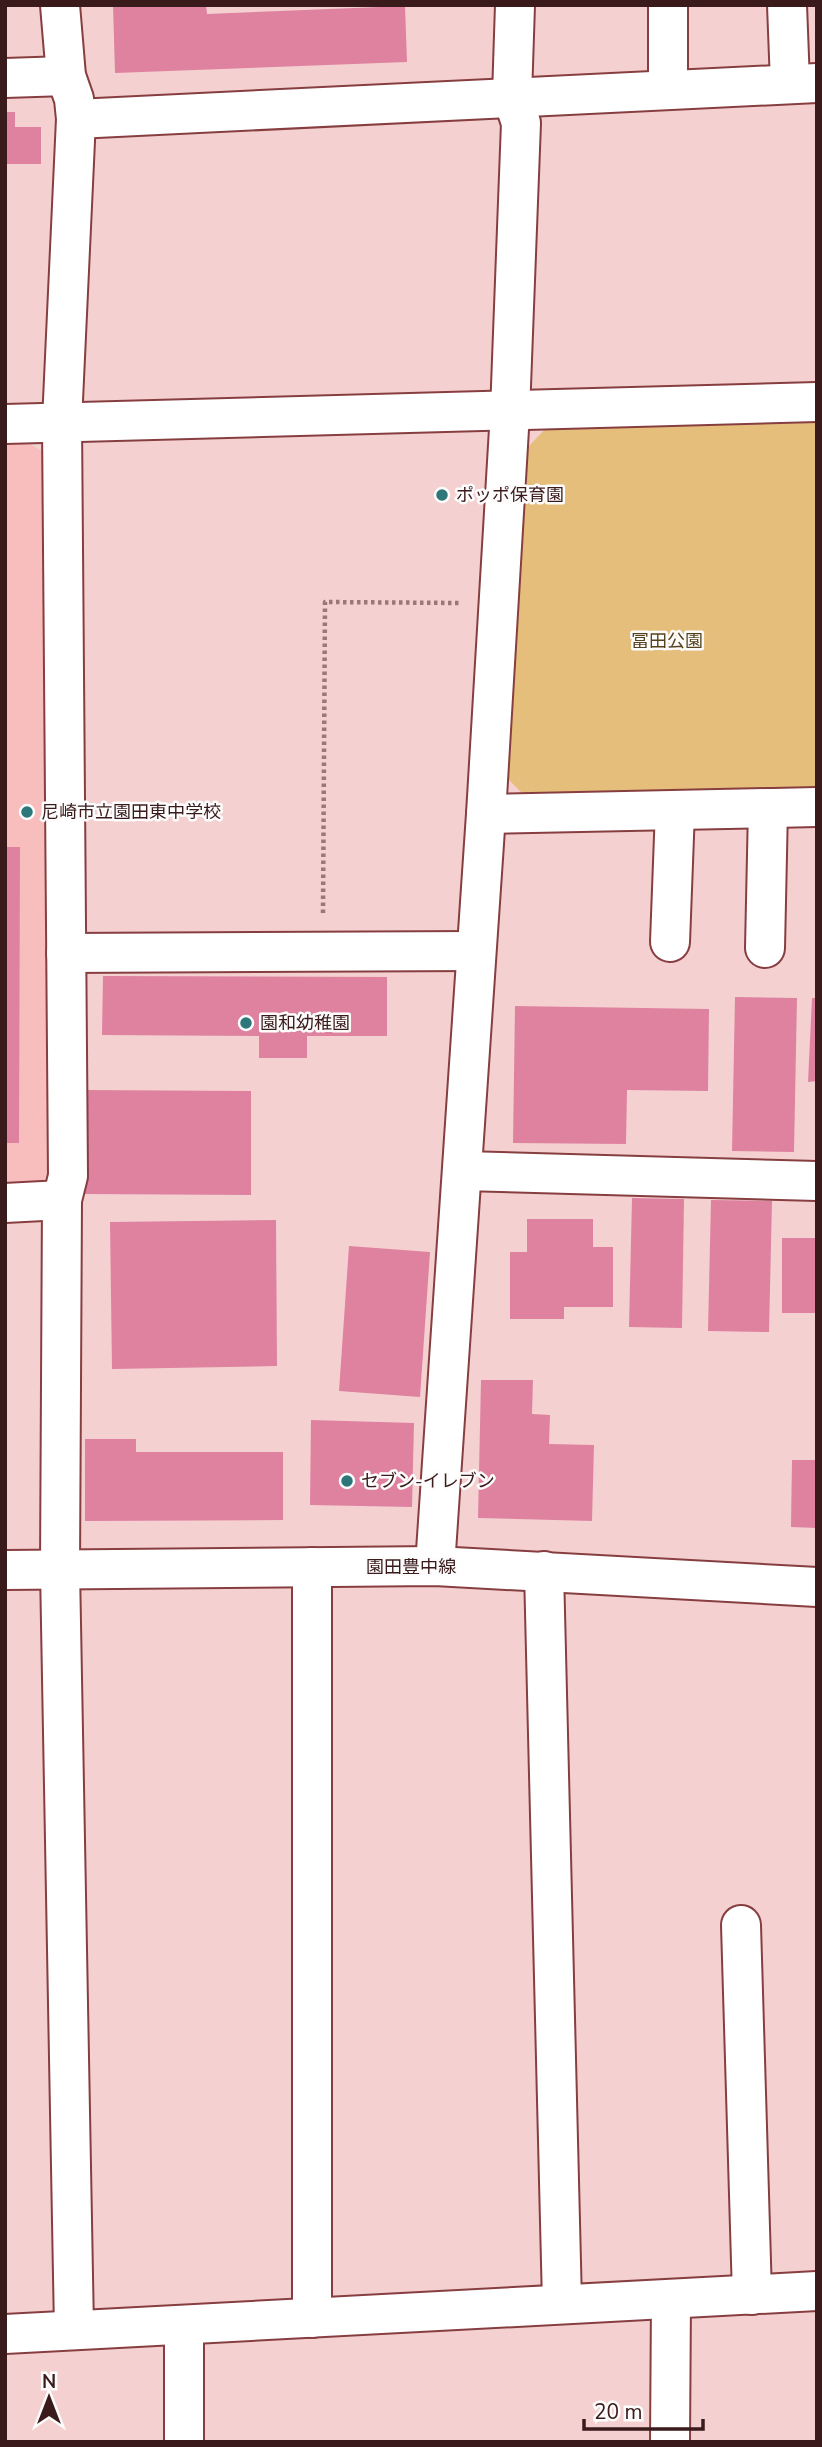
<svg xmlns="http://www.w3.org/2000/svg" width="822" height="2447" font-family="'Nunito Sans','Noto Sans JP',sans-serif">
<rect width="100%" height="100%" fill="#f4d1d0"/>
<!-- built -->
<path fill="#f7bebd" d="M28 443 45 453 53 1172 28 1192 5 1193V444Z"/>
<!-- green -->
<path fill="#e5be7b" d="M817 417V791L526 797 508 779 528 447 550 424Z"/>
<!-- building -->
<g fill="#de82a0">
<path d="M113 5H206L207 14 405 6 407 62 115 73Z"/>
<path d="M5 112H15V127H41V164H5Z"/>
<path d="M5 847H20L19 1143H5Z"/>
<path d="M103 976 387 977V1036H307V1058H259V1036L102 1035Z"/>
<path d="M735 997 797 998 794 1152 732 1151Z"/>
<path d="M812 998H817V1081L808 1082Z"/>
<path d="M515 1006 709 1009 708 1091 627 1090 626 1144 513 1143Z"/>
<path d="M83 1090 251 1091V1195L83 1194Z"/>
<path d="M632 1198 684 1199 682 1328 629 1327Z"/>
<path d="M711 1200 772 1201 769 1332 708 1331Z"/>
<path d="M527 1219H593V1247H613V1307H564V1319H510V1252H527Z"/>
<path d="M276 1220 277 1366 112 1369 110 1222Z"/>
<rect x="782" y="1238" width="35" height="75"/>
<path d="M349 1246 430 1252 420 1397 339 1391Z"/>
<path d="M481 1380H533L532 1414 550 1415 549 1444 594 1445 592 1521 478 1518Z"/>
<path d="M311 1420 414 1423 412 1507 310 1505Z"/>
<path d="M85 1439H136V1452H283V1520L85 1521Z"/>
<path d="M792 1460H817V1528L791 1527Z"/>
</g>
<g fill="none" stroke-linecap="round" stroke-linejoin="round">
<!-- minor casing -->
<g stroke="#873e40" stroke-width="42">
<g id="minor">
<path d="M60 5 66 76 74 99 76 119 62 422 68 1176 62 1200 60 1569 74 2329"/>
<path d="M668 5V89"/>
<path d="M787 5 790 83"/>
<path d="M5 78 66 76"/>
<path d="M76 119 817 83"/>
<path d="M5 424 817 402"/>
<path d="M486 814 817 807"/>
<path d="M670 942 675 810"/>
<path d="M765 948 768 808"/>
<path d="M66 953 475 951"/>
<path d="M463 1171 817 1181"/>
<path d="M5 1203 62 1200"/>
<path d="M435 1566 486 814 510 412 521 123 512 96 515 5"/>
<path d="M312 1567V2318"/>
<path d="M5 1570 435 1566 817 1587"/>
<path d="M544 1571 562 2303"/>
<path d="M741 1925 752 2295"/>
<path d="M5 2334 817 2291"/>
<path d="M184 2442V2325"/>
<path d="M670 2442 671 2299"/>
</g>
</g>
<!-- path -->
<path stroke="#9a7878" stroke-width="4.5" stroke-dasharray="3.5 3.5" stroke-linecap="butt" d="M323 913 325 602 461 603"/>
<!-- minor -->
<use href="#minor" stroke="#fff" stroke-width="38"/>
</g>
<!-- markers -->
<g fill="#2d777b" stroke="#fcfcfc" stroke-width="2.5">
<circle cx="442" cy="495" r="7"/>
<circle cx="27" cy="812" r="7"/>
<circle cx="246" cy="1023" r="7"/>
<circle cx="347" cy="1481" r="7"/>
</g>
<g text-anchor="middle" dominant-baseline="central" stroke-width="5" stroke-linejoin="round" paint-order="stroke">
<!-- poi labels -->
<g font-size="18" fill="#3a1a1b" stroke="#fcfcfc" text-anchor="start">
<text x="456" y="495">ポッポ保育園</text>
<text x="41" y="812">尼崎市立園田東中学校</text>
<text x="260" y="1023">園和幼稚園</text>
<text x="361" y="1481">セブン-イレブン</text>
</g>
<!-- park labels -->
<g font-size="18" fill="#57421e" stroke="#fcfcfc">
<text x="667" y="641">冨田公園</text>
</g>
<!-- street labels -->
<g font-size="18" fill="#3a1a1b" stroke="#fcfcfc">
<text x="411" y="1567">園田豊中線</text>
</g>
</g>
<!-- border -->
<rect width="822" height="2447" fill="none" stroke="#3a1a1b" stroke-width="14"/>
<!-- north arrow -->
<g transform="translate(49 2398)" stroke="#fcfcfc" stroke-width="5" paint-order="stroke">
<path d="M0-5L12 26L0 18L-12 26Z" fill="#3a1a1b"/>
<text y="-10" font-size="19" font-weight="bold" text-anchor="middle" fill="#3a1a1b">N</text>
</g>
<!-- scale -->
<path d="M584 2419v10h119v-10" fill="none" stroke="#3a1a1b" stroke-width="3.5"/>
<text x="594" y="2419" font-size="21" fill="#3a1a1b" stroke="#fcfcfc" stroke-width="5" paint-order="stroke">20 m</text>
</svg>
